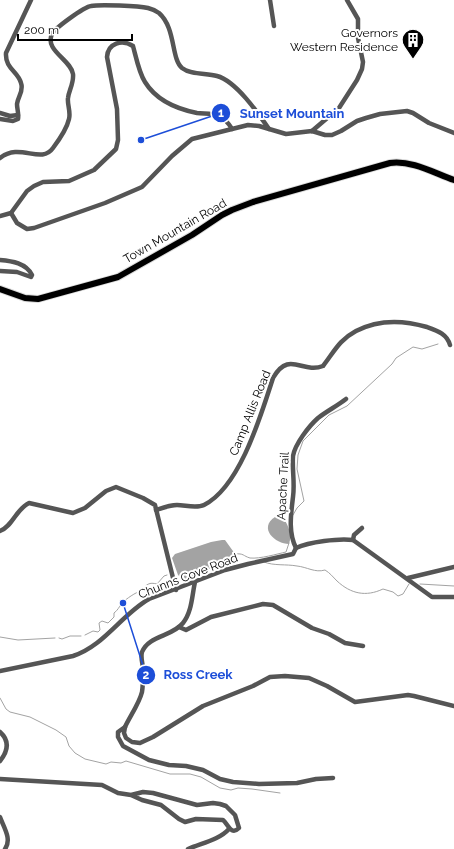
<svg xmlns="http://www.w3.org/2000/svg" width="454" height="849" font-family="Raleway,sans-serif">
<rect width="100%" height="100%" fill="#fff"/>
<!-- water -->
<g fill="#a3a3a3">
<path d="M275 517 283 518C289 525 292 536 289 544 275 544 258 528 275 517Z"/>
<path d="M222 540H225L238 558 236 561 196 573 193 578 184 580 178 575 172 558 175 554 211 542Z"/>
</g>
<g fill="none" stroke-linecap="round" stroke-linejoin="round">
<!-- stream -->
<g stroke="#a3a3a3" stroke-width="1">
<path d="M293 515 297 508 304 501 297 469 298 455 303 441 329 415 347 406 392 364 396 358 413 347 422 349 438 344"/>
<path d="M235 554C244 553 243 556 250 558 260 559 277 554 286 552L289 543"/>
<path d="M264 562C274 566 286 564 297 566 307 567 315 573 325 570 330 573 333 577 337 581 351 594 366 597 383 589L393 592 398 596 403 594 409 584"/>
<path d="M420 584 454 586"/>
<path d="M85 635 93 631 98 632 100 630 99 623 102 621 108 623 114 617V613C118 610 119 607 122 603 126 599 136 592 141 591 147 584 149 582 157 584L164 576 167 575"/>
<path d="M0 637 18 640 55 638"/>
<path d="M59 638 62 639 70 636H81"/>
<path d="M0 698 6 709 10 712 30 717 56 730 66 737 69 746 75 753 85 759 106 764 111 762 121 763 126 761 170 774H190L201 777 220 788 231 790 238 788 252 789 280 793"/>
</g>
<!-- major casing -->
<g stroke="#dbdbdb" stroke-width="8">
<path id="major" d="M0 289 25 298 38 299 118 277 192 235 222 215 232 210 253 202 390 163C412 160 434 173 454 180"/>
</g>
<!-- minor -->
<g stroke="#555" stroke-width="4.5">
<path d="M270 0 274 26"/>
<path d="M0 113 10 116 18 115"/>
<path d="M0 119 13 121 18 119C19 114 17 109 17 104 18 96 24 91 21 83 18 71 5 69 6 53L31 0"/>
<path d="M312 131 339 108 357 80 362 69 363 62 358 38V19L347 0"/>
<path d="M0 158C20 142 41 165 53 148 59 140 67 128 69 119 71 112 67 104 68 98 69 90 74 83 73 74 71 60 44 50 52 34 55 28 84 7 91 6 100 4 139 6 148 8 152 9 156 11 159 13 176 28 171 59 182 68 191 75 206 73 217 76 236 81 258 113 269 129"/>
<path d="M11 213 17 223 27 229 34 228 105 203 142 187 172 156 192 139 232 129"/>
<path d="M0 216 11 213 27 191 34 186 43 182 69 181 94 170 116 149 118 140 117 109 107 57C108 43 122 39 133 46 136 57 139 73 145 82 156 100 177 109 197 113 204 114 212 113 219 116 224 118 229 124 232 129L248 125 259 126 286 134 312 131 325 135H332L341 131 357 121 366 118 380 114 407 111 413 113 429 123 454 133"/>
<path d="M0 260C12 261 26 263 32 275L31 277 17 272 0 271"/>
<path d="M156 510C162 508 170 505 177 505 185 505 196 509 204 505 240 487 261 415 273 378 289 350 302 374 323 366 334 352 339 340 356 331 379 319 403 320 427 327 438 331 447 334 450 345"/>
<path d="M0 531C13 526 16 509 29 503L73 513 85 508 106 491 116 487 143 498 155 505 176 590"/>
<path d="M353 540 354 535 362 528"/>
<path d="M296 548C288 532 291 514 293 497 295 483 292 470 293 456 295 444 309 426 318 418 327 411 337 406 346 399"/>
<path d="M408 578 454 567"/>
<path d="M195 582C192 595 192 612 183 623 172 637 149 635 142 652 140 659 144 666 143 673 143 679 143 686 142 692 139 704 130 716 125 727L124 733 126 738 132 742 140 743 153 737 203 706 253 686 270 677 285 676 309 678 327 686 355 702 408 695 414 696 454 706"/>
<path d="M179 627 186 630 211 617 263 604 273 605 312 628 329 634 345 643 363 646"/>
<path d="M0 671 73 656C104 646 121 615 149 599L225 570 248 564 293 554 296 548C309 542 339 538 353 540L432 597H454"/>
<path d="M125 727 118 732V737L123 746 149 760 169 765 186 766 203 770 220 779 233 782 259 784 297 783 316 779 333 778"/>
<path d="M0 732C10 741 8 751 0 761"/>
<path d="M0 779 102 785 118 793 131 795 143 792 153 793 197 805 213 803 220 804 226 806 235 815 239 828C231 836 228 824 223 820L196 819 185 822 179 819 161 805 142 800 131 795"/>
<path d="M0 817C4 828 12 839 5 849"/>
<path d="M188 849C202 843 219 840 229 829"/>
</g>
<!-- major -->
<use href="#major" stroke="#000" stroke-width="6"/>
</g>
<!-- icons -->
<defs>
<g id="building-pin" transform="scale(1.15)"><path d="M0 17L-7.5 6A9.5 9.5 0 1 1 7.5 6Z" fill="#000" stroke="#fff"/><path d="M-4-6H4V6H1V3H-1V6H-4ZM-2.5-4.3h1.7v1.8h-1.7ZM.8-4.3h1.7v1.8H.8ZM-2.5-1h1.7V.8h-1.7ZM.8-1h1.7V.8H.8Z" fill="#fff"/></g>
</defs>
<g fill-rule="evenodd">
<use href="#building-pin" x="413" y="40"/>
</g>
<g text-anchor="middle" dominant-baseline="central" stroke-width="4" stroke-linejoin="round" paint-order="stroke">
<!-- poi labels -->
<g font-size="12" fill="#000" stroke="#fff" text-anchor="end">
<text x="398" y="33">Governors<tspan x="398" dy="14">Western Residence</tspan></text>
</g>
<!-- street labels -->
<g font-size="12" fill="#000" stroke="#fff">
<text transform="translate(175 231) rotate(-30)">Town Mountain Road</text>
<text transform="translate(250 413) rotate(-68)">Camp Allis Road</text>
<text transform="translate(283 486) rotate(-87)">Apache Trail</text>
<text transform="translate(188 576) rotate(-21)">Chunns Cove Road</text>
</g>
</g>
<!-- callouts -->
<path fill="none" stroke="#1d4ed8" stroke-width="1.5" d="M141 140L221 113M123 603L146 675"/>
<g fill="#1d4ed8" stroke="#fff" stroke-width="1.5">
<circle cx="141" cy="140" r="4"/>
<circle cx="123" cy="603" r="4"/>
<circle cx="221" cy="113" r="10"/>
<circle cx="146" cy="675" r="10"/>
</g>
<g font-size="12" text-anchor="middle" font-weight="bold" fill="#fff">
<text x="221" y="117">1</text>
<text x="146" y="679">2</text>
</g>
<g font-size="13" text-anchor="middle" font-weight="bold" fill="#1d4ed8" stroke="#fff" stroke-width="4" stroke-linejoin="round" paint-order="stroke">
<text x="292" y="118">Sunset Mountain</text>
<text x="198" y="679">Ross Creek</text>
</g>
<!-- scale -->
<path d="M18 34v6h114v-6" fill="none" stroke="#000000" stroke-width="2"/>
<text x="24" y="34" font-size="12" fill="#000000" stroke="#ffffff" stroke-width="3" paint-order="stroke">200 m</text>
</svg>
